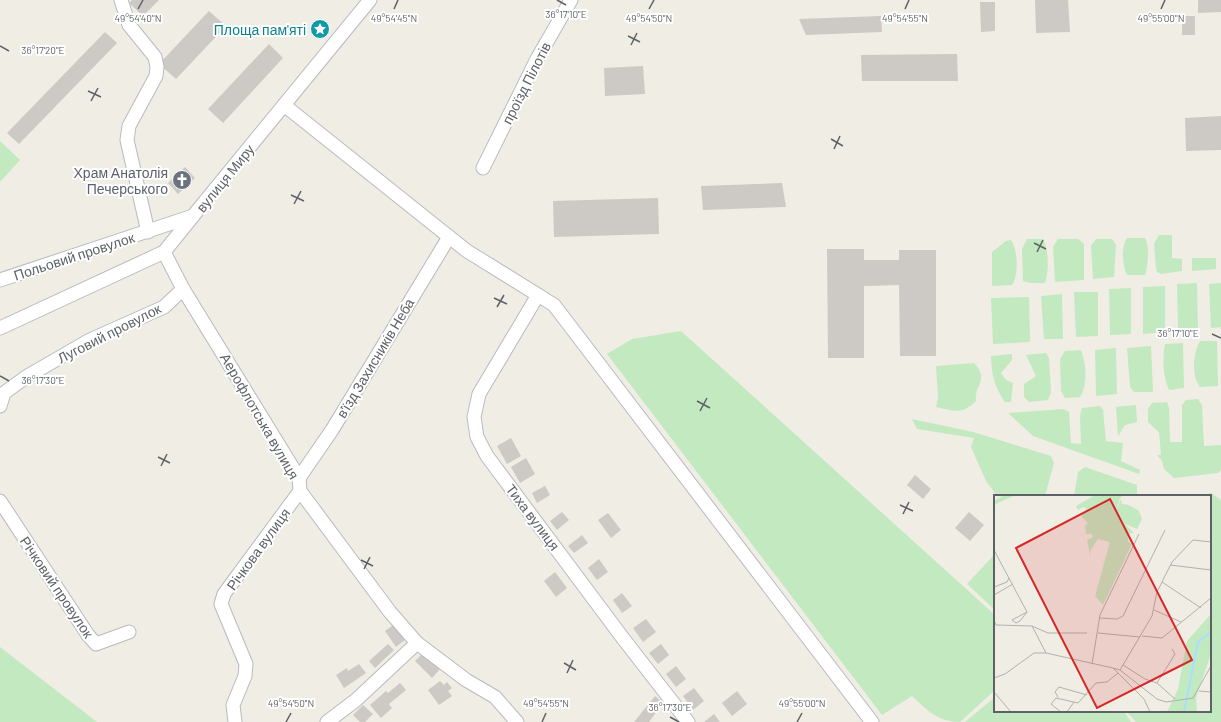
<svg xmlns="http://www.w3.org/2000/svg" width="1221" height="722" font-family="Barlow,sans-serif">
<rect width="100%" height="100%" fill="#f0ede5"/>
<!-- green -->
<g fill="#c3e9c0">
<path d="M0 141 20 160 0 182Z"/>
<path d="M1159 235H1172V258L1182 259V271L1161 274 1157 272 1156 268 1154 244Z"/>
<path d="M1127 238H1145C1150 248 1148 264 1145 275H1127C1122 264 1121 248 1127 238Z"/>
<path d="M1027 239H1043C1049 250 1049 271 1045 283H1030L1023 281 1022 249Z"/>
<path d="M1058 239H1078L1084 244V280L1055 282 1053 247Z"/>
<path d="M1096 239H1112L1116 245 1114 277 1093 279 1091 246Z"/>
<path d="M1011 240C1018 251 1019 274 1012 285L992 286V252L1006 241Z"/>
<path d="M1192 258H1216V269L1192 271Z"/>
<path d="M1197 283 1198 330 1178 331 1177 284Z"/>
<path d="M1221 283V327L1211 328 1209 284Z"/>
<path d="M1165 286V332L1143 334V287Z"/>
<path d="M1131 288V334L1110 335 1109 289Z"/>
<path d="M1074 292H1098V336L1076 337Z"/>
<path d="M1062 294 1063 339H1044L1041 296Z"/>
<path d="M1029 297 1030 342 993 344 991 298Z"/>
<path d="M681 331 995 615V690L960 722C938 722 927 710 912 696L882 715 607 354 632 339Z"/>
<path d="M1200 341H1217L1218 386 1200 387C1191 375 1193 354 1200 341Z"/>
<path d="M1183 343 1184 388 1169 390C1163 377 1162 358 1165 344Z"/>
<path d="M1151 346 1153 392H1134L1130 387 1127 348Z"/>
<path d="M1116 348 1117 394 1096 396 1095 350Z"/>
<path d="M1081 350C1086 364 1088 384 1080 397L1065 398 1061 391 1060 359 1065 351Z"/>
<path d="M1046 353 1049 358 1051 392 1048 400 1029 402 1024 397V384L1036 376 1026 355Z"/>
<path d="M1012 354V360L1001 373 1006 380 1013 383 1011 402H1005C994 385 992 377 991 356Z"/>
<path d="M974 363C990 380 974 385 976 401 962 415 954 411 936 407L938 397 936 366Z"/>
<path d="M1198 399 1202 405 1204 446 1221 445V470L1218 473 1174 478 1164 469 1162 461 1157 455H1161L1159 432 1148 422V409L1152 403 1167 402 1169 408 1170 442H1182V405L1186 400Z"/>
<path d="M1136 405 1137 422 1125 425 1118 436 1116 407Z"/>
<path d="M1100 406 1103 410 1106 441 1123 443 1121 461 1140 470 1139 474 1033 436 1008 413 1063 409 1069 412 1071 443 1081 444 1080 416 1082 408Z"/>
<path d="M912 419 973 432 1051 456 1054 463 1045 496H997L986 481 971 447 974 438 917 429Z"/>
<path d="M1085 467 1137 485V496H1074L1078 472Z"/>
<path d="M1211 493 1221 500V722H1136L1126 711H1210V496H1198Z"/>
<path d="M995 554V610L967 584Z"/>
<path d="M0 647 97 722H0Z"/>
<path d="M995 697V711H1124L1131 722H965Z"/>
</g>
<!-- building -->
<g fill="#cdc9c4">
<path d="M132 0H159L143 16 129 3Z"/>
<path d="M1035 0H1068L1070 32 1036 33Z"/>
<path d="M1198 0H1221V12L1198 13Z"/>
<path d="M980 2H995V31L981 32Z"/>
<path d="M209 11 226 26 176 79 159 64Z"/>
<path d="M881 16 882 32 806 35 799 19Z"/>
<rect x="1182" y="16" width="13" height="19"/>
<path d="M105 32 117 43 19 144 7 133Z"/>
<path d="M269 44 283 58 223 123 208 109Z"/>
<path d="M957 54 958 81H862L861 55Z"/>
<path d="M643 66 645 94 605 96 604 68Z"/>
<path d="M1221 116V150L1186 151 1185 118Z"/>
<path d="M185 167 195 178 178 194 168 183Z"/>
<path d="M782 183 786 207 703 210 701 186Z"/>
<path d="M658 198 659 234 554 237 553 201Z"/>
<path d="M827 249H864V260H899V250H936V356H900L899 285 864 286V358H828Z"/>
<path d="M511 438 521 456 507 464 497 446Z"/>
<path d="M526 458 535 474 520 483 511 467Z"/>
<path d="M915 475 931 489 923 499 907 485Z"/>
<path d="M545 486 550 495 537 503 532 493Z"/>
<path d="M562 512 569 520 557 530 550 521Z"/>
<path d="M969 512 984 525 970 541 955 528Z"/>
<path d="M608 513 621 530 611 538 598 520Z"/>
<path d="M582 535 588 543 574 553 568 546Z"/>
<path d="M599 559 608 572 597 580 588 568Z"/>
<path d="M555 572 567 588 556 597 544 581Z"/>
<path d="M622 593 632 606 622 613 613 600Z"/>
<path d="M646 619 656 632 643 642 633 628Z"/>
<path d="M395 624 406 639 396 647 385 631Z"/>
<path d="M388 644 394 650 375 668 369 661Z"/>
<path d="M661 644 669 655 658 664 649 653Z"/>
<path d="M424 652 441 668 432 678 415 661Z"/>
<path d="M359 664 366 673 344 688 336 675 347 668 348 671Z"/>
<path d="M676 666 686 679 676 687 666 674Z"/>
<path d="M440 681 444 685 447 682 452 688 448 691 452 696 439 705 428 690Z"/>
<path d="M400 683 406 690 389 704 392 708 381 718 370 705 386 691 388 693Z"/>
<path d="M694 688 704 701 693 710 683 696Z"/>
<path d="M737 691 747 704 732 716 722 703Z"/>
<path d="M655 696 663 703 649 722H634Z"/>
<path d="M363 705 373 714 365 722H360L353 715Z"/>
<path d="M714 714 720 722H704Z"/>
</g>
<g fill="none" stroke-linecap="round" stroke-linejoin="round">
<!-- minor casing -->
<g stroke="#b7bbbf" stroke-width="15">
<g id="minor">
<path d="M121 0 129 25 155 57 157 67 156 76 129 126 127 140 148 232"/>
<path d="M284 105 467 251 554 305 872 722"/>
<path d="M483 168 537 59 571 0"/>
<path d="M164 252 183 289 299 478 300 491 390 612 417 643 466 680 495 697 517 722"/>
<path d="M0 280 193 216 370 0"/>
<path d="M538 295 479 394 474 417 477 437 487 456 622 637 688 722"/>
<path d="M0 328 164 252 193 216"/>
<path d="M0 406 4 393 26 377 90 340 164 307 183 289"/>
<path d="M299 478 332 430 449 237"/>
<path d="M0 501 88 635 96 644 129 632"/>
<path d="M235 722 233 705 245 676 246 664 221 604 224 594 300 491"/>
<path d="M327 722 356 700 417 643"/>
</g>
</g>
<!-- minor -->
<use href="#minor" stroke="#fff" stroke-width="13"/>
</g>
<!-- ticks -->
<path fill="none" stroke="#5c6266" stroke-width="1.5" d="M557 0 566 5M138 9 143 0M394 9 398 0M649 9 654 0M905 9 909 0M1161 9 1165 0M628 36 640 42M631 45 637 33M0 46 9 51M88 91 101 97M91 101 98 88M831 139 843 146M834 149 840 136M291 195 304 201M294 204 301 191M1034 243 1046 249M1037 252 1043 240M494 298 507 304M497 307 504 295M1212 334 1221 338M0 376 9 381M697 401 710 408M700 411 707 398M158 457 170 463M161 466 167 454M900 505 913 511M903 514 909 502M361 560 373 566M364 569 370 557M564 663 576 670M567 673 573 660M670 717 679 722M286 722 291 713M542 722 546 713M797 722 802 713"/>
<!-- icons -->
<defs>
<g id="sight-disc" transform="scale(1)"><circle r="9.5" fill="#0f9aa8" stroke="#fff"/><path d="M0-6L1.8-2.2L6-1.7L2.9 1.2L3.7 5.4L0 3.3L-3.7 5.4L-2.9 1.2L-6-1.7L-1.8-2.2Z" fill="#fff"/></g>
<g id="church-disc" transform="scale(1)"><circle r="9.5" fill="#6b7280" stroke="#fff"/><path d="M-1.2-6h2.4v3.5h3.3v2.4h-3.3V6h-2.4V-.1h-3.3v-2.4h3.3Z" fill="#fff"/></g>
</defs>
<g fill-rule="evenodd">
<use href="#sight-disc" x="320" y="29"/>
<use href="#church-disc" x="182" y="180"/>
</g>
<g text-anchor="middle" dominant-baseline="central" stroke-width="4" stroke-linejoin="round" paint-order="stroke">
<!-- culture labels -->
<g font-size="14" fill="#0d838f" stroke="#fff" text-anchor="end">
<text x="306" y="29">Площа пам'яті</text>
</g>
<!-- street labels -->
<g font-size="14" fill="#5c6266" stroke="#fff">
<text transform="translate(526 83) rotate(-63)">проїзд Пілотів</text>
<text transform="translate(225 178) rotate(-51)">вулиця Миру</text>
<text transform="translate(74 256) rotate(-18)">Польовий провулок</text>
<text transform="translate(109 333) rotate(-27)">Луговий провулок</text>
<text transform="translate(375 358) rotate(-59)">в'їзд Захисників Неба</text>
<text transform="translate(260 416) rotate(60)">Аерофлотська вулиця</text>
<text transform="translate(533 517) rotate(53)">Тиха вулиця</text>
<text transform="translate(258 549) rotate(-54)">Річкова вулиця</text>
<text transform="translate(57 587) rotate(56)">Річковий провулок</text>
</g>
<!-- worship labels -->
<g font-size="14" fill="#5b616d" stroke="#fff" text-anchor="end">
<text x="168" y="172">Храм Анатолія<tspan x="168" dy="16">Печерського</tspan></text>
</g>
</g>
<!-- overview -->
<g transform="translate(994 495)">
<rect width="217" height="217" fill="#f0ede5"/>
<path d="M10 0H21L0 10V6ZM101 0H129L126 3 122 16 127 4 128 9 135 10 145 16 148 24 143 34 131 29 140 38 134 39V47L138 49 109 110 101 101 116 47 104 44 96 56 97 65 93 45 99 42 98 39H92L91 31 94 28 87 21 93 15 90 12 84 15 82 11ZM217 119V159L202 203 203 217H173L184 194 193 146Z" fill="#c3e9c0"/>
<path fill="none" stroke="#a6dfff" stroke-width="2" d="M190 217 204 147 217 137"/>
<path fill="none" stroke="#b1b1ae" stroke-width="1" d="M0 55 33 117M176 70 217 75M168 87 207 113M0 92 13 87 15 83M0 100 19 89M160 115 187 127M33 117 26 126 22 128 18 125ZM106 123 123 124 129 121 171 35M0 125 2 130 38 131 54 138H93M38 131 52 158M104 138 146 142M148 141 168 143 217 103M98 169 106 120 145 39M129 170 151 184 163 188 181 204M119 173 126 175 163 204 172 207 199 203 217 171M126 175 158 121 163 97 178 67 199 45 217 47M0 183 11 179 40 158H52L119 173 150 204 156 217M163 188 181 159 178 154M205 196 217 197M0 197 17 217M64 202 61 197 65 192 93 200M67 217 57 209 62 203 84 208 102 188 113 187 124 178M73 217 80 207"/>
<path fill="#d62828" fill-opacity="0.15" stroke="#d62828" stroke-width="2" d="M116 4 198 165 103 213 22 53Z"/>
<rect width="217" height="217" fill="none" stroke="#5c6266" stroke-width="2"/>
</g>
<g font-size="10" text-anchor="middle" fill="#5c6266" stroke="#fff" stroke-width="4" stroke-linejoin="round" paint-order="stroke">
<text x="566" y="18">36°17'10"E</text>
<text x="138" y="22">49°54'40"N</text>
<text x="394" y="22">49°54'45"N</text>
<text x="649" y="22">49°54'50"N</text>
<text x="905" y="22">49°54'55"N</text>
<text x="1161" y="22">49°55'00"N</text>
<text x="43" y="54">36°17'20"E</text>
<text x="1178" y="337">36°17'10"E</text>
<text x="43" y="384">36°17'30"E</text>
<text x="291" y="707">49°54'50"N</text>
<text x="546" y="707">49°54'55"N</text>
<text x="802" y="707">49°55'00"N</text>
<text x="670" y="711">36°17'30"E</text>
</g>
</svg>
